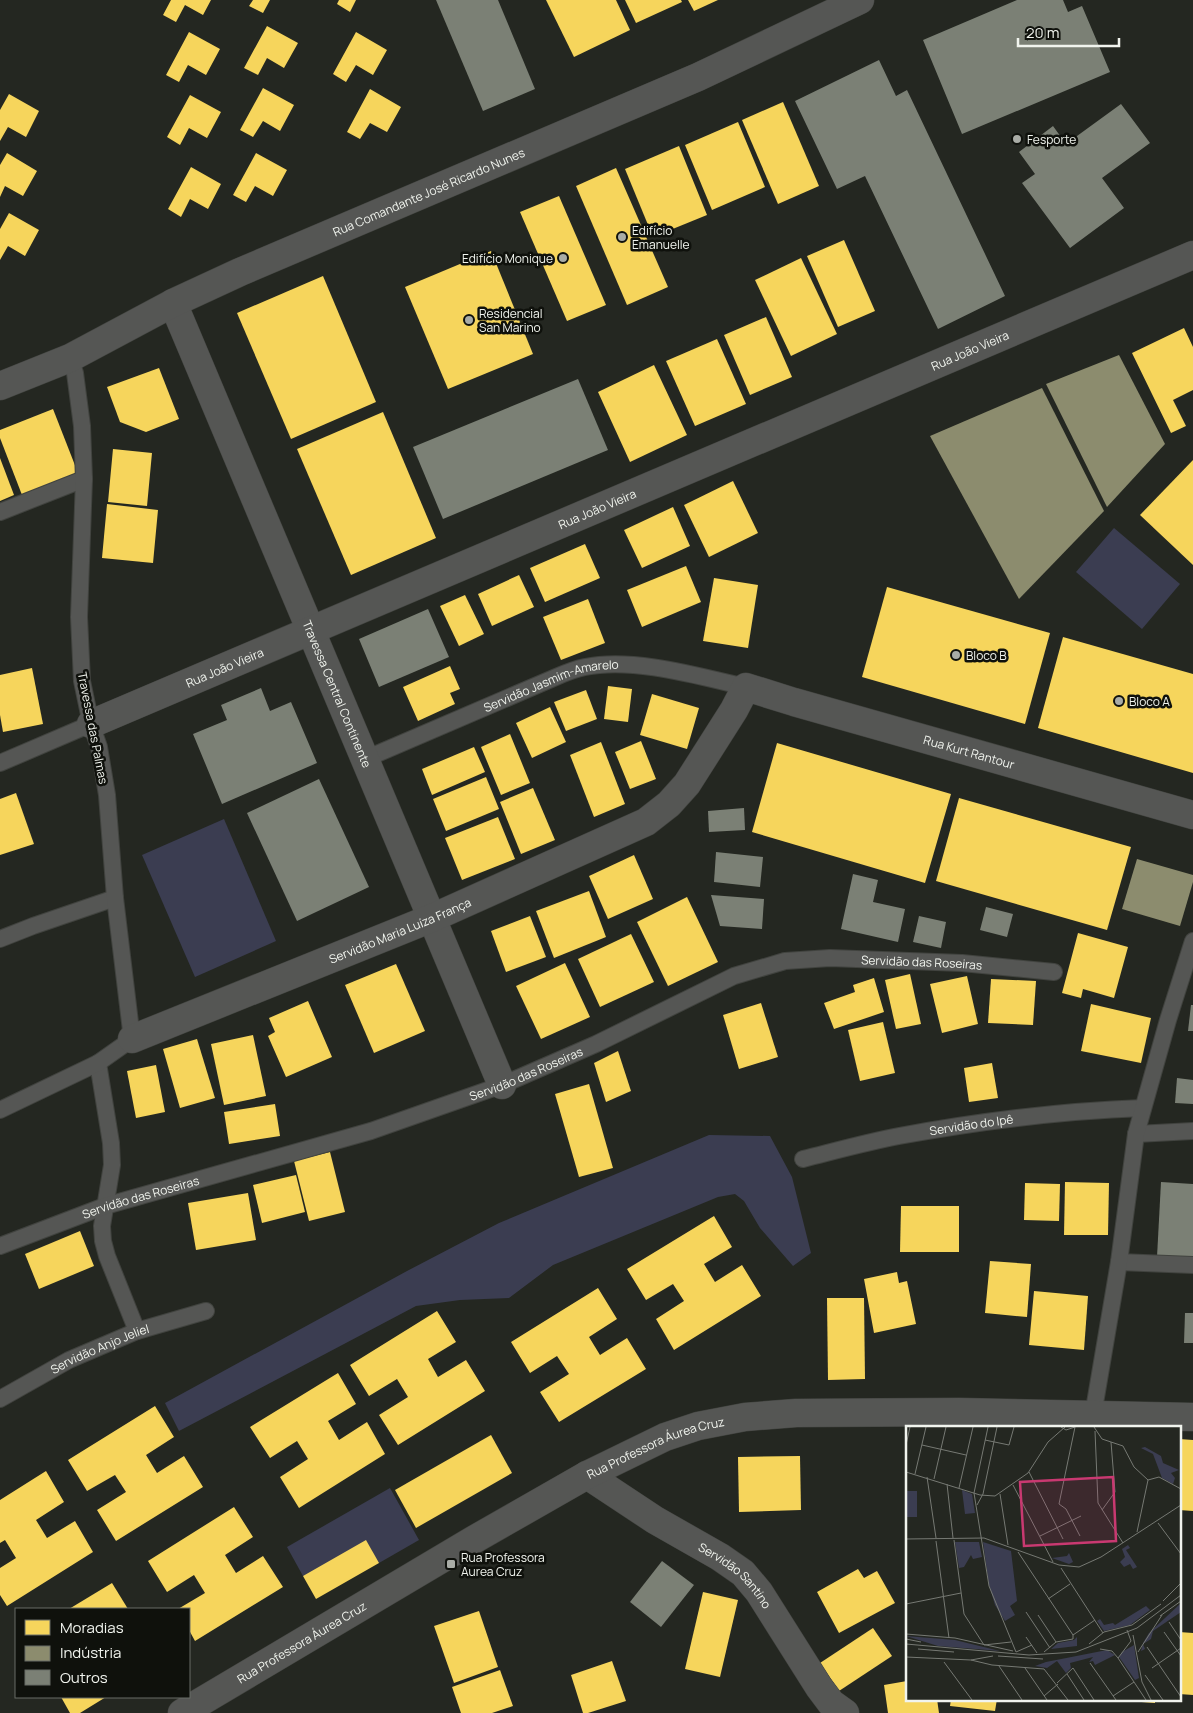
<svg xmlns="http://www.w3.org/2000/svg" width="1193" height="1713" font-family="Manrope,sans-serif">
<rect width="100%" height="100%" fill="#242721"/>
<!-- green -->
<g fill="#3b3d51">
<path d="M1114 528 1180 584 1142 629 1076 572Z"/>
<path d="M224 819 276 941 195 977 142 855Z"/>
<path d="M709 1135 770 1136 792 1177 811 1253 793 1266 760 1228 744 1201 735 1194 718 1197 553 1265 509 1298 460 1300 416 1306 179 1431 165 1403 407 1271 499 1223Z"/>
<path d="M390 1488 419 1540 379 1563 303 1576 287 1547Z"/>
</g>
<!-- homes -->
<g fill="#f6d55c">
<path d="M171 0H211L203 15 185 5 176 22 163 15Z"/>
<path d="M253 0H270L263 13 249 6Z"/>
<path d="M339 0H356L350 12 337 4Z"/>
<path d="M546 0H616L630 30 574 57Z"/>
<path d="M625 0H681L682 2 636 23Z"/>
<path d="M688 0H718L694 11Z"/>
<path d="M267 26 298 43 284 68 267 58 258 75 244 68Z"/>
<path d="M189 32 220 49 206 75 188 65 179 82 166 75Z"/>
<path d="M356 32 387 50 373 75 356 65 346 82 333 74Z"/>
<path d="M263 88 294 105 280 131 263 121 253 137 240 130Z"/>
<path d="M370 89 401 107 387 132 370 123 360 139 347 132Z"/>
<path d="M9 94 39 111 26 137 8 127 0 141V110Z"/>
<path d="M190 95 221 112 207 138 189 128 180 145 167 137Z"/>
<path d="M783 102 819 186 778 204 742 120Z"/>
<path d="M738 122 765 187 712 210 685 145Z"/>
<path d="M679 146 707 215 653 237 625 169Z"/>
<path d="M7 153 37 171 23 196 5 186 0 197V165Z"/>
<path d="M256 153 287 170 273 196 255 186 246 202 233 195Z"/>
<path d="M191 167 221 184 208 209 190 199 181 217 168 209Z"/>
<path d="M616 168 668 287 627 305 576 186Z"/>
<path d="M559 196 606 305 567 321 520 212Z"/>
<path d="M9 213 39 230 25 256 8 246 0 260V229Z"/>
<path d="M844 240 875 311 838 327 807 256Z"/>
<path d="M491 251 533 354 448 389 405 287Z"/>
<path d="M801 258 837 334 791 356 755 280Z"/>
<path d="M323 276 376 402 291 439 237 313Z"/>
<path d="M766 317 792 377 750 395 724 335Z"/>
<path d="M1184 328 1193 347V390L1173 400 1186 426 1171 433 1132 353Z"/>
<path d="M717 339 746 404 695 426 666 361Z"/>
<path d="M654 365 687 435 630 462 598 392Z"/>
<path d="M159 368 179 419 146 432 120 422 107 387Z"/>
<path d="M53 409 78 473 22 495 0 438V430Z"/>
<path d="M383 412 436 538 351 575 297 449Z"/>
<path d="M113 449 152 453 147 506 108 502Z"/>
<path d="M0 458 14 495 0 501Z"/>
<path d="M1193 460V565L1140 515Z"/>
<path d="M733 481 758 533 709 557 684 505Z"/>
<path d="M107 504 158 510 153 563 102 558Z"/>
<path d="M673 507 690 546 642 568 624 530Z"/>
<path d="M585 544 600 578 545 602 530 568Z"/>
<path d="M686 566 701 602 642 627 627 590Z"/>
<path d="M519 575 534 607 492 626 478 594Z"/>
<path d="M714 578 758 585 748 648 703 641Z"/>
<path d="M887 587 1050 633 1025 724 862 677Z"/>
<path d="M465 595 484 634 459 646 440 606Z"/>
<path d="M588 599 605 643 561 660 543 617Z"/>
<path d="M1063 637 1193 674V773L1038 728Z"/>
<path d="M450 666 460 689 450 693 455 704 418 721 403 687Z"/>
<path d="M32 668 43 724 3 732 0 715V675Z"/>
<path d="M608 686 632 689 628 722 604 719Z"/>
<path d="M586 690 597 719 566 731 554 702Z"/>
<path d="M652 694 699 708 687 749 640 735Z"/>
<path d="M550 707 566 742 532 758 516 723Z"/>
<path d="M510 734 530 783 501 795 481 747Z"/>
<path d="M641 741 656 779 630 789 615 752Z"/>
<path d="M601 742 625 804 594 817 570 755Z"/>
<path d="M777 743 951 794 925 883 752 832Z"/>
<path d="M474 747 485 772 432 795 422 769Z"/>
<path d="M486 777 499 809 446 831 433 799Z"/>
<path d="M533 788 555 840 521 854 500 802Z"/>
<path d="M16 793 34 844 0 855V799Z"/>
<path d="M959 798 1131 847 1107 930 936 881Z"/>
<path d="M498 817 515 859 462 880 445 838Z"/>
<path d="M634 855 653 899 608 919 589 876Z"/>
<path d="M589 891 606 937 554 958 536 911Z"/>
<path d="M687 897 718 962 668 986 637 922Z"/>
<path d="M530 916 546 957 506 972 491 931Z"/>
<path d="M1078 933 1128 947 1114 998 1083 989 1081 998 1062 993Z"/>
<path d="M631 934 654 982 600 1007 578 959Z"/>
<path d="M565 963 590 1017 541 1039 516 986Z"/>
<path d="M396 964 425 1031 374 1053 345 985Z"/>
<path d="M910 974 921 1024 896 1029 885 980Z"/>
<path d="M967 976 978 1024 942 1033 930 984Z"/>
<path d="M874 978 884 1012 834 1029 824 1003 855 992 853 985Z"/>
<path d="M991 979 1036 981 1033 1025 988 1023Z"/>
<path d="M308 1001 332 1057 286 1077 268 1036 275 1032 269 1018Z"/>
<path d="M761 1003 778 1057 739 1069 723 1015Z"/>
<path d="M1091 1004 1151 1018 1141 1063 1081 1051Z"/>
<path d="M883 1022 895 1073 860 1081 848 1030Z"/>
<path d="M253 1035 266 1096 224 1105 211 1044Z"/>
<path d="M197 1039 215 1098 180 1108 163 1049Z"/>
<path d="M618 1051 631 1091 606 1102 594 1063Z"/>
<path d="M992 1063 998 1098 969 1102 964 1068Z"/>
<path d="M156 1065 165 1112 136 1118 127 1071Z"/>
<path d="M589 1084 613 1168 579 1177 555 1094Z"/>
<path d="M275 1104 280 1136 229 1144 224 1112Z"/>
<path d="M330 1152 345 1212 309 1221 294 1161Z"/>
<path d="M296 1175 305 1212 262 1223 253 1185Z"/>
<path d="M1065 1182 1109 1183 1108 1235H1064Z"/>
<path d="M1025 1183 1060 1184 1059 1221 1024 1220Z"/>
<path d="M248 1193 256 1240 196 1250 188 1203Z"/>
<path d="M901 1206H959V1252H900Z"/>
<path d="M714 1216 732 1247 704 1264 715 1282 742 1265 761 1296 674 1350 656 1319 684 1301 673 1284 646 1300 627 1269Z"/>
<path d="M80 1231 94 1266 39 1289 25 1254Z"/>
<path d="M990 1261 1031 1264 1027 1317 985 1313Z"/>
<path d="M897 1272 899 1283 907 1281 916 1324 874 1333 864 1279Z"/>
<path d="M598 1288 617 1319 589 1337 600 1355 627 1338 646 1369 559 1422 540 1392 569 1374 557 1356 530 1373 511 1342Z"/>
<path d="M1034 1291 1088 1296 1084 1350 1029 1345Z"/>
<path d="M827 1298H864L865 1379 828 1380Z"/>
<path d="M437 1311 456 1342 428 1359 438 1377 466 1360 485 1391 398 1445 379 1415 408 1397 397 1379 369 1396 350 1365Z"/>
<path d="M338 1373 356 1404 328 1421 339 1440 367 1422 385 1454 299 1508 280 1477 308 1459 297 1441 270 1458 250 1427Z"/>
<path d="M155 1406 174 1437 146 1455 157 1473 184 1456 203 1487 116 1541 97 1510 126 1492 115 1475 87 1491 68 1460Z"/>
<path d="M491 1435 512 1473 416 1528 395 1490Z"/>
<path d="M1179 1439 1193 1440V1511L1179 1510Z"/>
<path d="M800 1456 801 1510 739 1512 738 1457Z"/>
<path d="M46 1471 64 1502 36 1520 47 1538 75 1521 93 1552 7 1606 0 1595V1568L16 1558 5 1540 0 1543V1500Z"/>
<path d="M234 1507 253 1537 225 1555 236 1573 263 1556 283 1587 195 1641 189 1630V1609H178L205 1593 194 1575 167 1592 148 1561Z"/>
<path d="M366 1540 379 1563 316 1599 303 1576Z"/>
<path d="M858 1569 864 1578 877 1571 895 1603 839 1633 817 1592Z"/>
<path d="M112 1583 128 1609H69Z"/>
<path d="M703 1592 738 1600 720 1677 685 1669Z"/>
<path d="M479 1611 498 1667 454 1683 434 1626Z"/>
<path d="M873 1628 892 1656 839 1691 820 1663Z"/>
<path d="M1179 1632 1193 1633V1695L1179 1694Z"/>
<path d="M612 1661 626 1701 588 1713H583L571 1675Z"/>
<path d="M500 1670 513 1706 492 1713H461L452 1687Z"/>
<path d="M907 1681V1699H937L939 1713H888L884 1685Z"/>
<path d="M61 1697H106L80 1713H70Z"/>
<path d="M951 1699H997L995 1711 950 1706Z"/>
<path d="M1128 1699H1155V1703L1128 1701Z"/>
</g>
<!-- industry -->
<g fill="#8c8c6e">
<path d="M1119 355 1165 444 1107 507 1046 384Z"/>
<path d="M1042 388 1104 511 1019 599 930 436Z"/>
<path d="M1137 859 1193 875V882L1180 926 1122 909Z"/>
</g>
<!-- building -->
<g fill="#7b8075">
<path d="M436 0H498L535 89 483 111Z"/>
<path d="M1017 0H1063L1068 12 1082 6 1110 72 962 134 923 40Z"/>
<path d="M879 60 896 96 907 90 1005 296 938 329 865 176 837 189 795 101Z"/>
<path d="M1121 104 1150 143 1102 178 1124 208 1070 248 1022 183 1035 174 1019 152 1053 126 1066 144Z"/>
<path d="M578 379 608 450 443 519 413 447Z"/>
<path d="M428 609 449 657 379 687 359 639Z"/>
<path d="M261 688 270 711 291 702 317 763 222 804 193 734 227 720 221 705Z"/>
<path d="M319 779 369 887 297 921 247 813Z"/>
<path d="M744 808 745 830 709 832 708 811Z"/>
<path d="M716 852 763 857 760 887 714 882Z"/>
<path d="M853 874 878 880 873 902 905 909 898 942 841 929Z"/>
<path d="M711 895 764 899 762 929 720 926Z"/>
<path d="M986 907 1013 914 1007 937 980 930Z"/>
<path d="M919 916 946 922 941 948 913 942Z"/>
<path d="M1191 1005H1193V1031H1188Z"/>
<path d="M1177 1078 1193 1080V1104L1175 1103Z"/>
<path d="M1161 1182 1193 1184V1259L1157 1257Z"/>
<path d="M1185 1313H1193V1343H1184Z"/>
<path d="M662 1561 694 1585 661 1627 630 1602Z"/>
</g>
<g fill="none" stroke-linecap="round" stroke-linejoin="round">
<!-- lane casing -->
<g stroke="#41433f" stroke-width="18">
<g id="lane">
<path d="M0 512 84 479"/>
<path id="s1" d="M365 759 556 677C565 673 575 669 585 667 633 657 698 676 746 687"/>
<path d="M0 763 91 724"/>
<path d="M0 939 33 926 115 898"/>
<path d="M98 1063 111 1143 112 1165 102 1226 103 1241 107 1256 137 1331"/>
<path d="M0 1110 98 1063 132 1039 115 898 107 795 99 747 91 724 82 681 79 617 84 479 82 426 75 373 70 358"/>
<path d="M1136 1134 1193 1131"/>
<path id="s2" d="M803 1159C835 1151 867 1142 899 1136 980 1121 1061 1111 1143 1108"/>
<path id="s3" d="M0 1246 105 1206 371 1131 502 1085 596 1044 734 976 785 961 830 958 962 963 1054 972"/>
<path d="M1119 1262 1193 1265"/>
<path id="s4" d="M0 1399 69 1360 137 1331 206 1311"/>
<path d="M1093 1415 1119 1262 1136 1134 1168 1020 1193 941"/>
</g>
</g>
<!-- street casing -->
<g stroke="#41433f" stroke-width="29">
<g id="street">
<path id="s5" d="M173 303 502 1085"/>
<path id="s6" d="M0 386 70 358 173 303 240 272 698 77 860 0"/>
<path id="s7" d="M91 724 1193 255"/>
<path id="s8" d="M132 1039 432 918 646 822 669 804 687 784 734 710 746 687 794 702 1193 815"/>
<path id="s9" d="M587 1475 655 1520 720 1557 743 1573 759 1592 819 1687 831 1703 845 1713"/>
<path id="s10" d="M182 1713 475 1539 587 1475 665 1437 698 1426 745 1417 796 1413 959 1412 1193 1417"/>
</g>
</g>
<!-- lane -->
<use href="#lane" stroke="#555654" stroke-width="16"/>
<!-- street -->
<use href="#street" stroke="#555654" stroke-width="28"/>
</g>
<!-- markers -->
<g fill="#a9aca6" stroke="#0f110c" stroke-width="2">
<circle cx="1017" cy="139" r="5"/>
<circle cx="622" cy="237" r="5"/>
<circle cx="563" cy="258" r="5"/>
<circle cx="469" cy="320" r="5"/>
<circle cx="956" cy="655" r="5"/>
<circle cx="1119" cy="701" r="5"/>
<rect x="446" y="1559" width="10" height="10" rx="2.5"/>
</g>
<g text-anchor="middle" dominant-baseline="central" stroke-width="5" stroke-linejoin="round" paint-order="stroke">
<!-- poi labels -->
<g font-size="12" fill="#f1f4ee" stroke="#0f110c" text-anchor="start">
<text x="1027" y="139">Fesporte</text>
<text x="632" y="230">Edifício<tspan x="632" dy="14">Emanuelle</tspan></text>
<text x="553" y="258" text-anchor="end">Edifício Monique</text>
<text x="479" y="313">Residencial<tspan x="479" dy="14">San Marino</tspan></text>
<text x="966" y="655">Bloco B</text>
<text x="1129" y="701">Bloco A</text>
<text x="461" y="1557">Rua Professora<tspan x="461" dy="14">Aurea Cruz</tspan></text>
</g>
<!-- street labels -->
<g font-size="12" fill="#f1f4ee" stroke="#0f110c">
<text stroke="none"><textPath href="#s6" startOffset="471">Rua Comandante José Ricardo Nunes</textPath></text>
<text stroke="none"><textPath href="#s7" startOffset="955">Rua João Vieira</textPath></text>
<text stroke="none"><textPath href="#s7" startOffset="550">Rua João Vieira</textPath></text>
<text stroke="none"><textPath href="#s7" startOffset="145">Rua João Vieira</textPath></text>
<text stroke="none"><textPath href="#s1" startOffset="201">Servidão Jasmim-Amarelo</textPath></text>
<text stroke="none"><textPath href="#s5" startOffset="424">Travessa Central Continente</textPath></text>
<text transform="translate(93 728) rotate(79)">Travessa das Palmas</text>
<text stroke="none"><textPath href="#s8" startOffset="960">Rua Kurt Rantour</textPath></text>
<text stroke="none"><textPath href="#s8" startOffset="289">Servidão Maria Luíza França</textPath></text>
<text stroke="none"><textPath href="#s3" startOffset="974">Servidão das Roseiras</textPath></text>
<text stroke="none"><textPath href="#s3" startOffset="554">Servidão das Roseiras</textPath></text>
<text stroke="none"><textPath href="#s2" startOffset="172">Servidão do Ipê</textPath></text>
<text stroke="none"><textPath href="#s3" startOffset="149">Servidão das Roseiras</textPath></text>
<text stroke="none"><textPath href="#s4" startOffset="112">Servidão Anjo Jeliel</textPath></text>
<text stroke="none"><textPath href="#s10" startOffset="544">Rua Professora Áurea Cruz</textPath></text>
<text stroke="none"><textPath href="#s9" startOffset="180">Servidão Santino</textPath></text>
<text stroke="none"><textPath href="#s10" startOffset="139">Rua Professora Áurea Cruz</textPath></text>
</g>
</g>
<!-- overview -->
<g transform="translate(906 1426)">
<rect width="275" height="275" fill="#242721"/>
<path d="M239 21 255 30 257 37 273 44 265 47 269 52 267 58 256 52 247 28 235 22ZM56 64 66 68 69 87 59 88ZM0 65H11V91H0ZM49 116H73L76 131 67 133 65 129 58 141 53 142ZM77 116 105 125 111 175 104 180 109 189 99 195 89 179 83 159ZM222 119 224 122 220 124 231 141 227 143 224 138 218 141 214 136 219 131 216 123ZM163 127 167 136 163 138 146 132 161 130ZM275 177V186L247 205 245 213 237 218 239 223 235 225 237 217 243 207ZM240 180 244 184 224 199 198 205 191 195 194 193 198 199 207 197 209 199ZM0 210 49 214 94 225 32 220ZM171 211V220L145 223 152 217 168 214ZM228 219 233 252 229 254 213 231 216 226ZM201 224 209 229 189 239 187 235 183 236 187 231 164 237 165 242 160 247 151 235 141 242 129 240 140 236Z" fill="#3b3d51"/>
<path fill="none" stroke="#767973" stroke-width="1" d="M82 1 68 67 83 160 110 226 126 219M155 1 160 4 169 1M169 1 153 78 160 83 174 110M188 1 196 13 217 20 228 41 242 54 253 51 275 63M189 5 192 77 217 117M79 14 103 19 108 1M0 19 4 1M16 19 60 29M0 46 74 69 89 70 122 47 142 16 159 1M123 46 157 113M9 48 20 1M21 51 30 112M28 53 40 1M41 58 47 112M107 59 147 136M53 62 67 1M94 68 102 119M71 79 77 68 91 1M196 84 209 66 205 16M252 97 275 128M231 106 242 54M134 110 175 90M0 113 78 112 153 139 173 141 195 131 275 79M48 114 58 188 78 219 105 216M30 115 43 212M112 126 167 209M155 142 197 207M142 173 164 158M257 175 275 157M0 178 55 167M120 186 144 222M132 189 150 216M254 190 275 175M263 196 275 214M221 204 225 215 212 232 240 274M258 206 275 230M0 208 49 212 107 225M227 209 236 256 245 274M120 211 131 227M0 213 15 216M0 218 123 229 170 226 231 202 275 169M183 218 198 206 226 199 255 178M241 221 275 271M12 223 48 226M194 223 206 225 212 232M138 226 150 216 167 213V209L189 194M232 226 256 189M92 230 137 233M0 231 65 234 86 239 138 243 162 274M65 234 87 230M38 236 66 274M184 237 210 274M93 240 116 274M119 242 141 274M246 242 275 222M161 248 178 274M239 249 257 274M151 257 167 242 188 274M138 270 152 258M207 270 228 256"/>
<path fill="#c93971" fill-opacity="0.15" stroke="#c93971" stroke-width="2.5" d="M207 51 210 115 118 120 114 56Z"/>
<rect width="275" height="275" fill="none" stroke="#f1f4ee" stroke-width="2.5"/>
</g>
<!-- legend -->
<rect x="15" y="1608" width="175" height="90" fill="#0f110c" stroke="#696c66"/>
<rect x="25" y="1620" width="25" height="15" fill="#f6d55c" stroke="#696c66"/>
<text x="60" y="1633" font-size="15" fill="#f1f4ee">Moradias</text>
<rect x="25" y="1646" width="25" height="15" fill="#8c8c6e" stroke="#696c66"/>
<text x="60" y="1658" font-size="15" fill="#f1f4ee">Indústria</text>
<rect x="25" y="1670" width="25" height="15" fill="#7b8075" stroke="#696c66"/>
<text x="60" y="1683" font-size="15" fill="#f1f4ee">Outros</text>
<!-- scale -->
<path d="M1018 38v8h101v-8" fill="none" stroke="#f1f4ee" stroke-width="2.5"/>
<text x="1026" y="38" font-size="15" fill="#f1f4ee" stroke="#0f110c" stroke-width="4" paint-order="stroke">20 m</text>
</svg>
